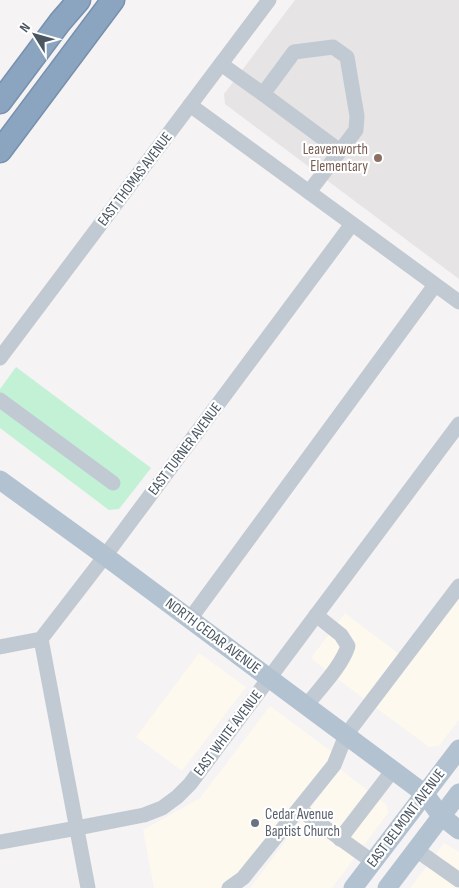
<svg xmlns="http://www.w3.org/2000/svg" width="459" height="888" font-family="'Sofia Sans Condensed',sans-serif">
<rect width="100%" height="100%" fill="#f5f3f3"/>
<!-- commercial -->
<g fill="#fdf9ef">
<path d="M459 599V720L439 746 429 747 376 708Z"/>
<path d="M345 613 403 657 368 702 314 661 312 658 313 655Z"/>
<path d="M199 653 246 687 182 771 136 737Z"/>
<path d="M270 706 335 754 235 888H154L143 830 200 798Z"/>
<path d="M340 769 387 805 388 813 332 888H250Z"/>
<path d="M444 843 459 852V888H410Z"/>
</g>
<!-- education -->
<path fill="#e6e4e5" d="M295 0H459V279L225 104 224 94Z"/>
<!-- green -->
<path fill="#c3f1d5" d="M16 367 151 468 119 509 109 510 0 428V389Z"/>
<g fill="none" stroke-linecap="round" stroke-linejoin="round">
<!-- highway casing -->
<g stroke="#7690ad" stroke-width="25">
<g id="highway">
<path d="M0 102 60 22 79 0"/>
<path d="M0 151 113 0"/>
</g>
</g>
<!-- minor -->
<g stroke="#c1cad2" stroke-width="15">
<path d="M221 64 263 94"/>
<path d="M190 105 459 302"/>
<path d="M309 192 356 130 357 116 347 57 333 47 294 52 263 94 340 151"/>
<path d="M0 358 269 0"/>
<path d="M0 400 113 483"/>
<path d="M190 619 435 285"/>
<path d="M41 639 88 888"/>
<path d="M0 647 41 639 105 556 352 224"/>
<path d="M306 706C319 689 342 666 348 646L341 635 316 615"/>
<path d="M299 809 373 862"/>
<path d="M340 839 393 770"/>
<path d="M0 842 77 828 144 815 162 808 177 797 190 784 459 424"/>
<path d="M415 849 459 880"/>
<path d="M229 888 243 878 334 765 346 735 459 586"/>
</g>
<!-- major -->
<g stroke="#b3c2d1" stroke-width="19">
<path d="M0 480 105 556 425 794 441 816 459 830"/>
<path d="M353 888 459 749"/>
<path d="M387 888 459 793"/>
</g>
<!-- highway -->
<use href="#highway" stroke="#8ba5c1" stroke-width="22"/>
</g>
<!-- markers -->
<circle fill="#8d6e63" stroke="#fff" stroke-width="2" cx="378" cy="158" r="5"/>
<circle fill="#6b7280" stroke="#fff" stroke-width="2" cx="255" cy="823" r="5"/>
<g text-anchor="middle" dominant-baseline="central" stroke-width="4.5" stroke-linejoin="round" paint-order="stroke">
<!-- education labels -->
<g font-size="15" fill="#785e54" stroke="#fff" text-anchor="end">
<text x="368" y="149">Leavenworth<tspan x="368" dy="17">Elementary</tspan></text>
</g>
<!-- street labels -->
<g font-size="15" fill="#4a5661" stroke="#fff">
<text transform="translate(135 179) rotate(-53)">EAST THOMAS AVENUE</text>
<text transform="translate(185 449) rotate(-53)">EAST TURNER AVENUE</text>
<text transform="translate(213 636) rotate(37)">NORTH CEDAR AVENUE</text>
<text transform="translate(228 733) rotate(-53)">EAST WHITE AVENUE</text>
<text transform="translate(406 818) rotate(-53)">EAST BELMONT AVENUE</text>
</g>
<!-- worship labels -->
<g font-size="15" fill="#5b616d" stroke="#fff" text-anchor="start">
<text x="265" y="814">Cedar Avenue<tspan x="265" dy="17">Baptist Church</tspan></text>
</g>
</g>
<!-- north arrow -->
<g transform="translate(35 35) rotate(307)" stroke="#ffffff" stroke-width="4" paint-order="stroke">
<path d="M0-4L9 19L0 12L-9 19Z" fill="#4a5661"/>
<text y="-8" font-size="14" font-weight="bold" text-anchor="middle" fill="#4a5661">N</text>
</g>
</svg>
